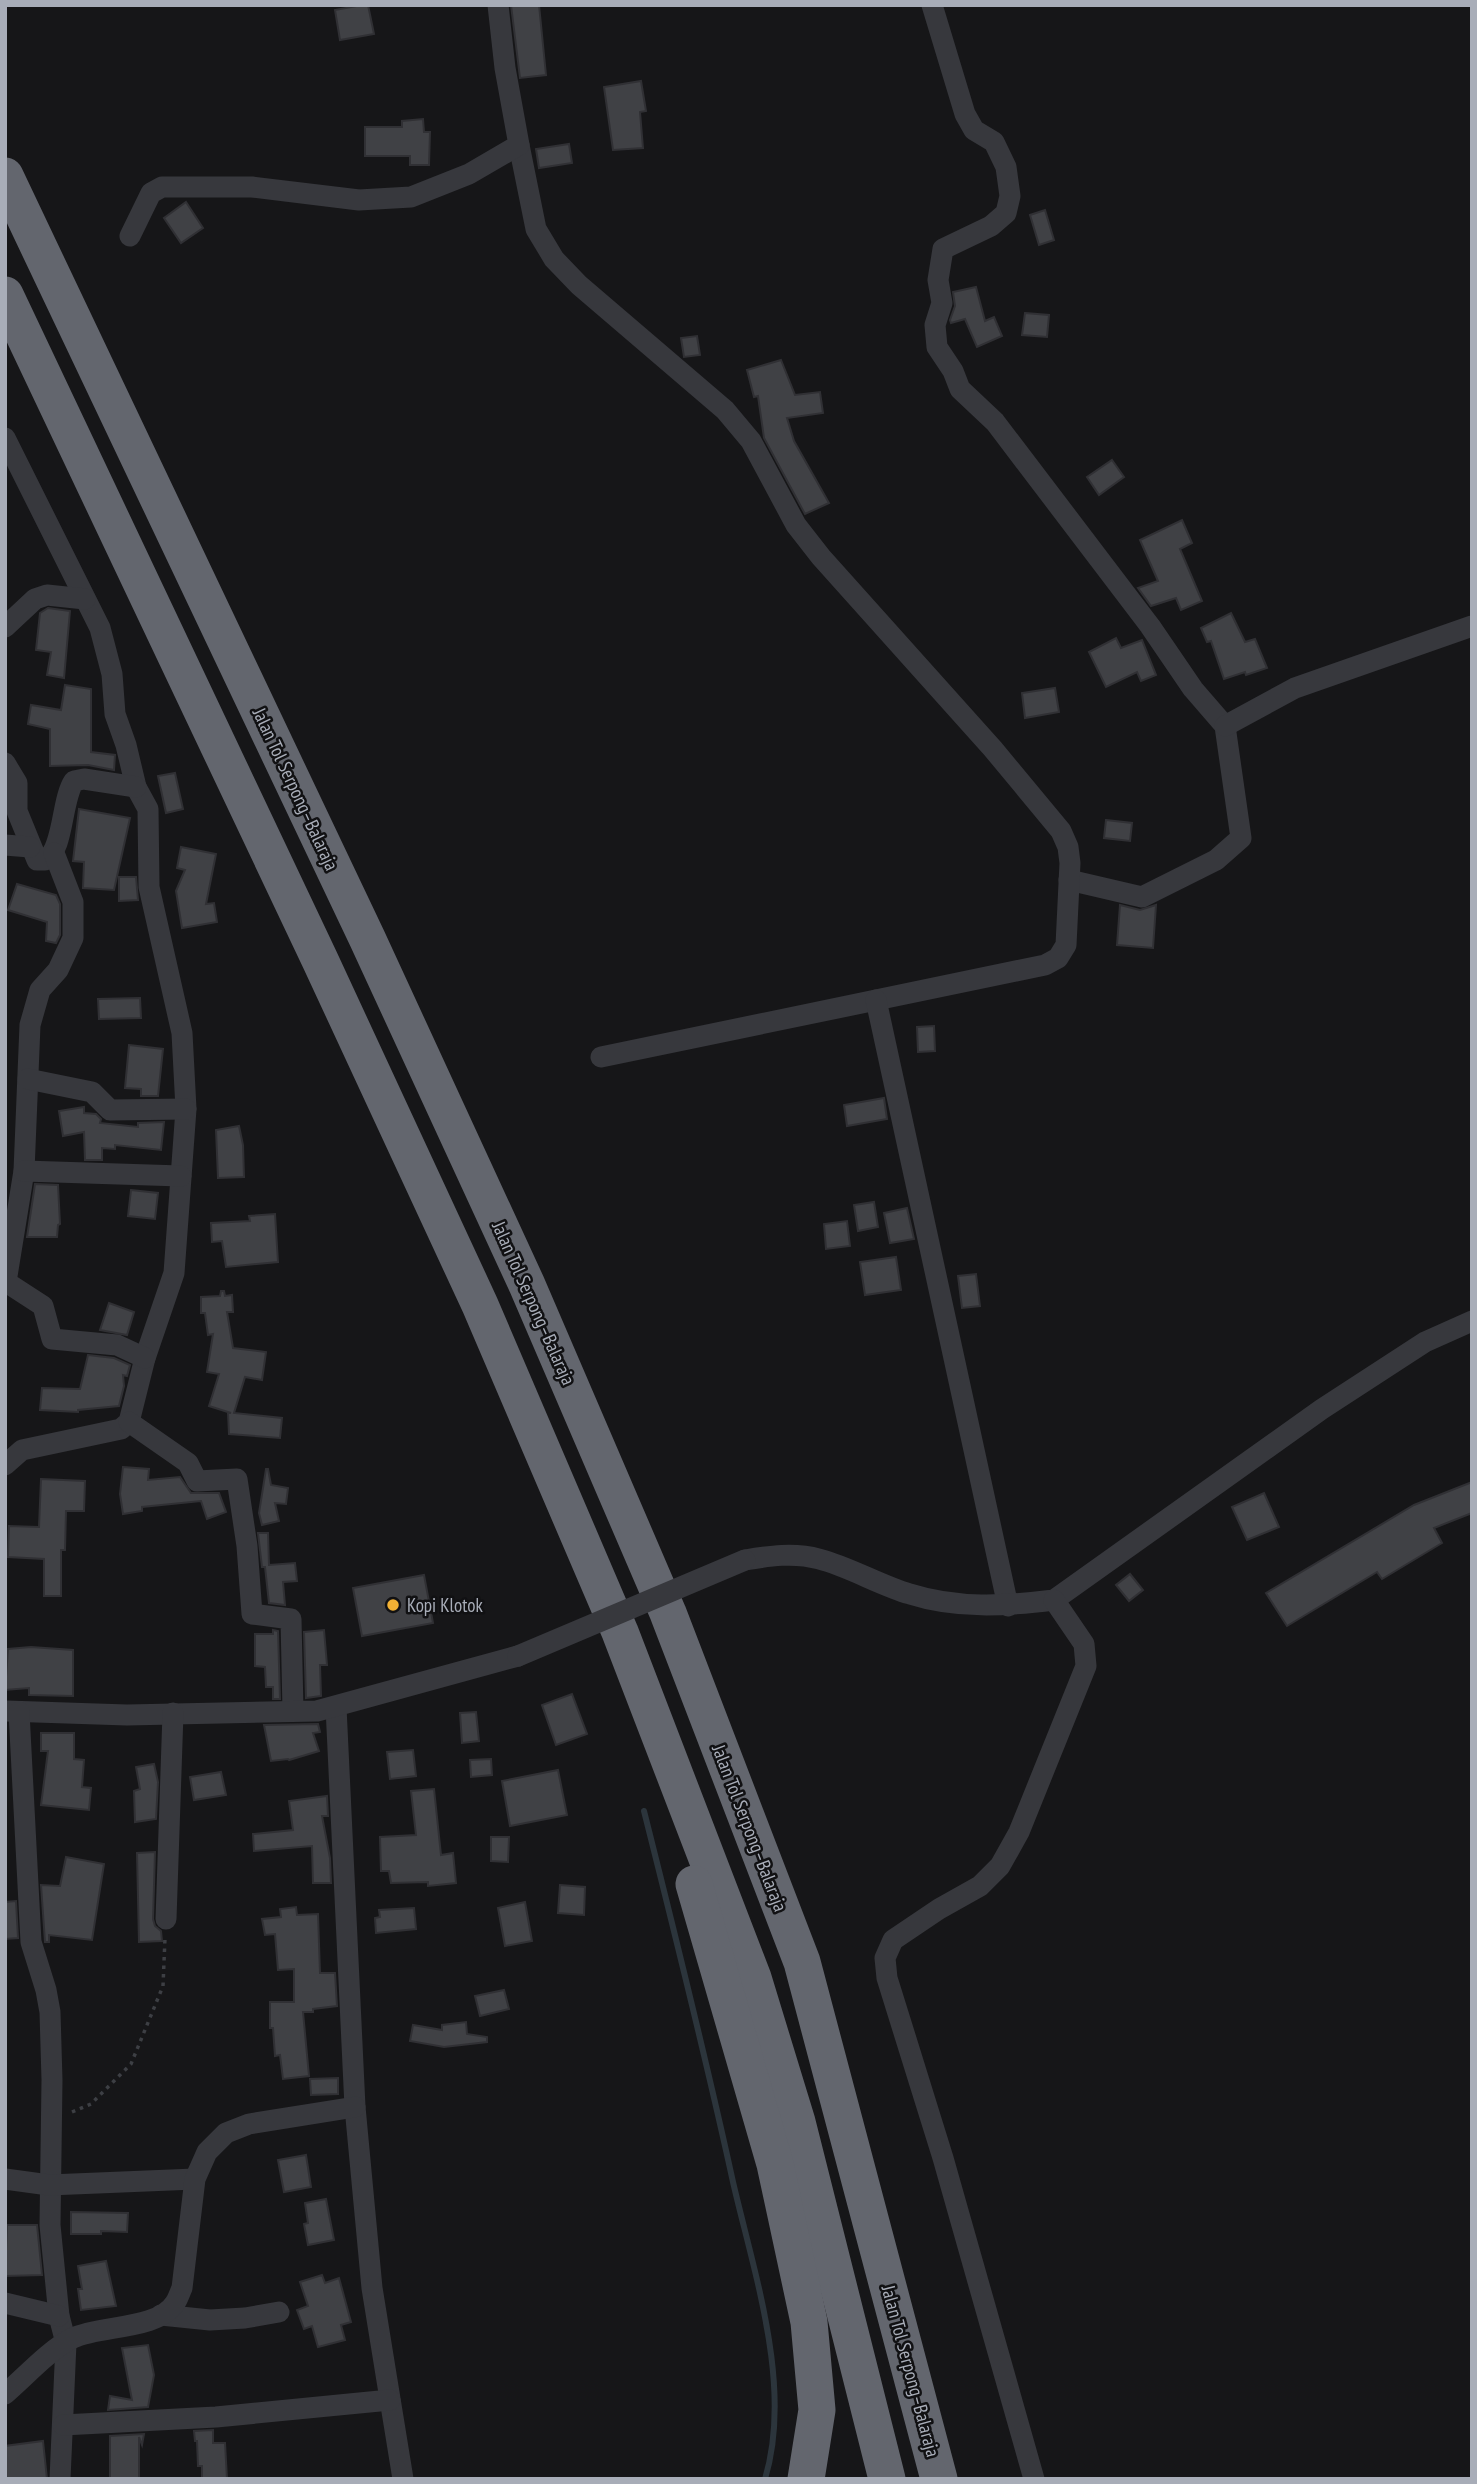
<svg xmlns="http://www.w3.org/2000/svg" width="1477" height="2484" font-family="'PT Sans Narrow',sans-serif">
<rect width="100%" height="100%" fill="#161618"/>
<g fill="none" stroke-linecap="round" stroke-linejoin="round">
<!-- stream -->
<path stroke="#2c353c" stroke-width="6" d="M644 1811C675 1934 706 2058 733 2182 754 2273 793 2387 765 2479"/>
</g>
<!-- building -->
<g fill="#404145" stroke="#303034" stroke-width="2">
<path d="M362 5H368L374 34 340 40 335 10Z"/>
<path d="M511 5H539L546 75 520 78Z"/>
<path d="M641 81 646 111 640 112 643 148 613 150 604 87Z"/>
<path d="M423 119 424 132H430L429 165H410V156H365V127H402V121Z"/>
<path d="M569 144 572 163 539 168 536 149Z"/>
<path d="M186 202 203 228 181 243 164 218Z"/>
<path d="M1045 210 1054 240 1039 245 1030 215Z"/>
<path d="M976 287 985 321 994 317 1002 336 977 347 965 319 951 323 950 320 955 306 953 292Z"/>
<path d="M1025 313 1049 315 1047 337 1022 335Z"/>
<path d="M697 336 700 355 684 357 681 338Z"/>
<path d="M781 360 795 395 820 392 823 413 787 418 794 441 829 503 805 514 764 438 758 396 754 397 747 370Z"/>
<path d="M1112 460 1124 477 1099 495 1087 477Z"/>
<path d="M1182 520 1192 543 1180 549 1202 601 1181 610 1176 598 1151 606 1138 588 1158 581 1140 540Z"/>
<path d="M48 608 70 611 64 678 47 675 51 652 36 650 40 613Z"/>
<path d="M1231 613 1245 642 1255 639 1267 668 1246 675 1245 672 1224 679 1211 641 1207 642 1201 628Z"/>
<path d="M1116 638 1121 648 1142 640 1156 675 1141 681 1137 672 1106 687 1089 652Z"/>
<path d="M65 685 91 689V752L115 755 114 770 88 765 50 766V729L28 724 31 705 61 710Z"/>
<path d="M1055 688 1059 712 1025 718 1022 693Z"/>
<path d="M175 773 183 809 166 813 158 776Z"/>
<path d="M79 809 130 818 114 890 83 888 84 862 73 861Z"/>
<path d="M1106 820 1132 823 1130 841 1104 838Z"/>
<path d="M181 847 216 854 206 904 214 903 217 922 182 928 176 891 185 870 177 868Z"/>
<path d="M119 877H136L138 900 119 901Z"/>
<path d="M17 884 56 895 60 904V935L56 943 46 941 47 922 8 910Z"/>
<path d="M1120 905 1140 910 1156 905 1153 948 1117 945Z"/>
<path d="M140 998 141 1018 99 1019 98 999Z"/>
<path d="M934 1026 935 1051 918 1052 917 1027Z"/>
<path d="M129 1045 163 1049 158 1096H141V1089L125 1088Z"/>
<path d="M884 1098 887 1119 847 1126 844 1105Z"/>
<path d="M84 1107V1113L96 1114 101 1119 100 1123 138 1127V1123L164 1122 161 1150 115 1145V1149L102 1148V1160H85L84 1132 63 1136 59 1111Z"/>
<path d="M239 1126 243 1145 244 1177 218 1178 216 1130Z"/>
<path d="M35 1184 58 1185 60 1224 58 1225 57 1237H27Z"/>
<path d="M131 1190 158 1193 155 1219 128 1216Z"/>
<path d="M874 1202 878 1227 858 1231 854 1205Z"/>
<path d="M907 1208 914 1239 890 1243 884 1213Z"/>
<path d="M275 1214 278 1262 226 1267 222 1241 212 1242 211 1223 250 1221 249 1216Z"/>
<path d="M847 1221 850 1246 826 1249 824 1224Z"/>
<path d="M896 1257 901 1290 865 1295 860 1262Z"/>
<path d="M976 1274 980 1306 962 1308 958 1276Z"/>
<path d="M221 1291H224L225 1296 232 1295 233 1312H227L233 1348 266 1352 262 1380 245 1377 234 1413 282 1418 280 1438 229 1434 228 1413H231L209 1406 219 1374 207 1372 213 1334 208 1335 205 1313H201V1297L220 1296Z"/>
<path d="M109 1303 134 1312 127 1335 100 1330Z"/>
<path d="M88 1355 114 1358 130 1365 127 1376 123 1375 124 1386 119 1406 78 1410V1412L40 1410 42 1388 80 1389Z"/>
<path d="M123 1467 149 1469 148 1480 180 1477 191 1493H219L226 1512 207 1519 201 1501 142 1507V1511L123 1514 120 1494Z"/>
<path d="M266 1469H268L271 1485 288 1488 286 1504 275 1503 279 1521 262 1525 259 1513Z"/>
<path d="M41 1479 85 1481 84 1511H66L65 1550H61V1596H44V1559L8 1557 9 1526 39 1527Z"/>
<path d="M1472 1482V1513L1434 1528 1442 1543 1382 1579 1377 1572 1287 1626 1266 1593 1414 1505Z"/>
<path d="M1264 1493 1279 1527 1247 1540 1232 1507Z"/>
<path d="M258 1533H268L269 1565 295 1563 297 1581 283 1582 285 1605 269 1603 265 1567H262Z"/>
<path d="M1130 1574 1143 1590 1129 1601 1116 1585Z"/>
<path d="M424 1575 433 1623 362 1636 353 1588Z"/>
<path d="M273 1630 278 1631 280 1699H273V1687H266L265 1667 255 1666V1634H273Z"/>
<path d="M324 1630 327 1665H320L321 1696 306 1698 304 1632Z"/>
<path d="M31 1647 73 1650V1696L29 1695V1688L5 1690 8 1649Z"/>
<path d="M572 1694 587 1734 556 1745 542 1705Z"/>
<path d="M476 1712 479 1741 462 1743 460 1713Z"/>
<path d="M318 1724 320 1732 313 1733 319 1751 289 1760 288 1759 271 1761 264 1725Z"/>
<path d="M41 1733H74V1759L84 1760 82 1787 91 1788 89 1810 41 1805 48 1751H41Z"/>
<path d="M413 1750 416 1776 390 1779 387 1752Z"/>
<path d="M491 1759 492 1775 471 1777 470 1760Z"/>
<path d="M154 1764 158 1782 156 1819 135 1822 134 1791 140 1789 136 1767Z"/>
<path d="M558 1770 567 1815 510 1826 502 1781Z"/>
<path d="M221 1772 226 1795 194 1800 190 1777Z"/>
<path d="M434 1789 441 1855 453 1853 456 1883 428 1886V1882L391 1883 389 1871H381L380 1837 416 1835 411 1791Z"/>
<path d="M327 1796 328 1816H322L330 1858 331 1883H313L312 1846 254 1851 253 1834 293 1830 289 1801Z"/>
<path d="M491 1837H509L508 1862 491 1861Z"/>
<path d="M155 1852 153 1919 155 1926 161 1931 162 1941 139 1942 137 1853Z"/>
<path d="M66 1857 104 1864 92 1940 49 1935V1942H45L41 1885 60 1886Z"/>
<path d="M560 1885 585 1887 584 1915 558 1913Z"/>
<path d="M16 1901 18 1938 5 1939V1902Z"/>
<path d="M525 1902 532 1941 505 1946 498 1908Z"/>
<path d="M296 1907 297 1915 318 1914 320 1973H335L337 2006 313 2009V2012H303L309 2076 283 2079 280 2055 275 2056 273 2028H270V2002H294V1969L278 1970 275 1934 265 1935 262 1919 281 1917 280 1909Z"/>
<path d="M414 1908 416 1929 376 1933 375 1918 380 1917 379 1910Z"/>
<path d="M504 1990 509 2009 480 2016 475 1996Z"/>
<path d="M466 2022 467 2034 487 2037V2042L444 2047 410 2041 413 2025 442 2030V2025Z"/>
<path d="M338 2078V2094L311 2095 310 2079Z"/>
<path d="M306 2155 311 2187 284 2192 278 2160Z"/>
<path d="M326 2199 334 2240 308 2245 304 2224 308 2223 305 2203Z"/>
<path d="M71 2212 128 2213 127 2232 101 2231V2234H71Z"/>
<path d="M7 2225H37L42 2275 5 2276Z"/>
<path d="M106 2261 116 2306 81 2310 78 2289H82L78 2266Z"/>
<path d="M322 2275 325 2283 339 2278 351 2322 341 2325 345 2340 318 2347 312 2326 304 2329 297 2310 308 2306 300 2282Z"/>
<path d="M148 2345 154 2375 148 2407 108 2410 110 2396 132 2400 122 2348Z"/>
<path d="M213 2430V2443H225L227 2479H202V2466H198L197 2441H195L194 2431Z"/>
<path d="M144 2434 142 2445 139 2437V2479H110V2436Z"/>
<path d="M43 2441 47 2479H5V2446Z"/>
</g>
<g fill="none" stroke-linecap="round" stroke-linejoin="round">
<!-- path -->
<path stroke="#3d3f44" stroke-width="3.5" stroke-dasharray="3.5 5" stroke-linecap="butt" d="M72 2112 91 2104 131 2064 163 1986 165 1938"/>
<!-- street -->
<g stroke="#37383d" stroke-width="21">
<path d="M932 5 965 114 974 130 994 142 1006 167 1010 196 1006 213 991 226 943 249 938 280 942 303 935 325 937 347 953 371 960 389 995 422 1150 626 1193 689 1225 726 1241 838 1216 860 1142 897 1069 880"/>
<path d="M519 145 536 229 554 259 579 285 725 410 751 441 796 525 821 557 993 749 1061 831 1068 847 1070 863 1066 945 1058 958 1045 965 601 1057"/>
<path d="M130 236 151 193 162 187H252L359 200 411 197 469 174 519 145 505 68 498 5"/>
<path d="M5 438 100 628 112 674 115 714 126 745 136 787 148 809 149 887 182 1033 186 1109 174 1273 145 1358 129 1422 121 1429 22 1450 5 1465"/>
<path d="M5 627 35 599 47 595 85 599"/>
<path d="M1225 726 1295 688 1472 626"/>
<path d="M5 763 17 783V811L37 860H45C64 851 61 800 74 781L84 779 136 787"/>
<path d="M5 845 30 847"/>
<path d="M54 853 73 902V938L58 970 40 990 30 1025 24 1171 6 1282 43 1306 52 1339 117 1345 145 1358"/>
<path d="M876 1000 1008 1606"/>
<path d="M28 1079 92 1092 110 1110 186 1109"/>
<path d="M24 1171 181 1176"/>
<path d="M129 1422 188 1463 197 1481 237 1479 247 1546 252 1614 291 1619 293 1711"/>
<path d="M745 1560C769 1556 794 1552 819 1559 850 1567 879 1585 910 1594 957 1609 1006 1606 1054 1600L1322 1409 1425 1342 1472 1321"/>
<path d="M336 1707 355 2107 372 2288 403 2479"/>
<path d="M6 1711 127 1715 317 1711 518 1656"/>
<path d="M19 1712 31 1942 46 1990 50 2012 52 2080 50 2225 59 2316 66 2343 60 2479"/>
<path d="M166 1919 173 1713"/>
<path d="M5 2179 49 2185 195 2179"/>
<path d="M5 2303 59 2316"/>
<path d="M161 2315 210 2320 245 2318 279 2312"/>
<path d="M5 2394C25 2377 50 2349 73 2338 101 2325 158 2330 175 2303 178 2299 180 2292 182 2288L195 2179 207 2152 226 2133 249 2124 355 2107"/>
<path d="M63 2425 216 2417 390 2400"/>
<path d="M1034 2479 943 2158 887 1978 885 1958 893 1940 939 1909 980 1886 1000 1866 1019 1832 1086 1666 1084 1644 1054 1600"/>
</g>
<!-- highway -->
<g stroke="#63666e" stroke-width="37">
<path d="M5 176 367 938 527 1285 668 1613 802 1962 939 2479"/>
<path d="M5 295 320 960 480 1305 620 1632 753 1978 797 2122 887 2479"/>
<path d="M694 1884 775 2164 809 2322 817 2410 806 2479"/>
</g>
<!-- street-bridge -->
<path stroke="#37383d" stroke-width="21" d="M518 1656 745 1560"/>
</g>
<!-- markers -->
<circle fill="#f2b134" stroke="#111113" stroke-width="2.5" cx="393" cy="1605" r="7"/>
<g text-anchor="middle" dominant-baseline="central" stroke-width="5" stroke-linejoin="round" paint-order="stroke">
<!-- street labels -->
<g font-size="19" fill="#a8adb8" stroke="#111113">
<text transform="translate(296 789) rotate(65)">Jalan Tol Serpong–Balaraja</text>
<text transform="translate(534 1303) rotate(66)">Jalan Tol Serpong–Balaraja</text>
<text transform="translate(750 1828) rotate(69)">Jalan Tol Serpong–Balaraja</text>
<text transform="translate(911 2371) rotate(75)">Jalan Tol Serpong–Balaraja</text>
</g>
<!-- poi labels -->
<g font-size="19" fill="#a8adb8" stroke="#111113" text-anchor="start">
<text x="407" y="1605">Kopi Klotok</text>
</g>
</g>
<!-- border -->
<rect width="1477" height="2484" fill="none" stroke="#a8adb8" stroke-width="14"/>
</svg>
